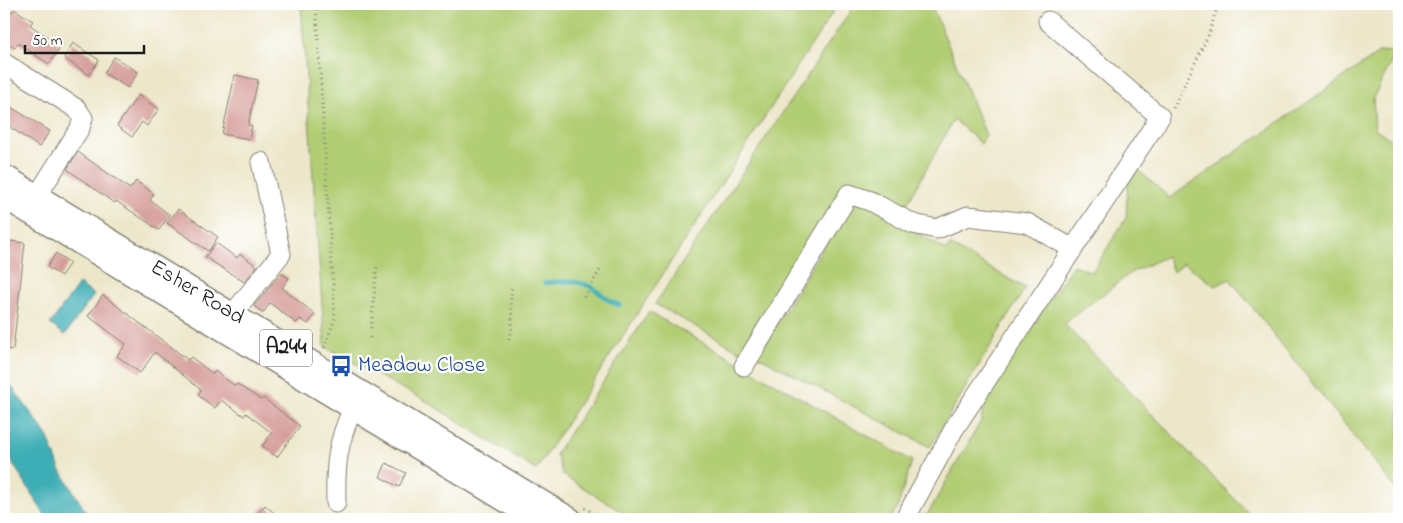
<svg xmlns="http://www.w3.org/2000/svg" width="1403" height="523" font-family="'Indie Flower',sans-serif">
<rect width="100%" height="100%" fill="#fff"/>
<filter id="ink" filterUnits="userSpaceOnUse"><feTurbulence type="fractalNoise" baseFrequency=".02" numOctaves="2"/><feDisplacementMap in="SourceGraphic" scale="10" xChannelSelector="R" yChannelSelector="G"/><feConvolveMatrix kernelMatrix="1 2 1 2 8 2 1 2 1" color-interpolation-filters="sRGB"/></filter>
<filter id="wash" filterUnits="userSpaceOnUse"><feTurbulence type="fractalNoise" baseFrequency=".0096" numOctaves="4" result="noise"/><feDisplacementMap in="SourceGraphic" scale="20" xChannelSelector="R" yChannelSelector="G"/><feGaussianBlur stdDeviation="1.12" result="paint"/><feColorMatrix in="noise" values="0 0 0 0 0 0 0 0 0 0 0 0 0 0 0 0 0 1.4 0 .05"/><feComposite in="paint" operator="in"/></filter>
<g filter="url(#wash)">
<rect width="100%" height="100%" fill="#ede7ca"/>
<!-- green -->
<g fill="#b2ce74" stroke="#677548">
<path d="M301 4H838L536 470 426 401 325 347Z"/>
<path d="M855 4H931L986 135 981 144 954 119 906 206H893L844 184 745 354 655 304Z"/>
<path d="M1397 51 1373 98 1375 129 1399 144V493L1230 279 1215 286 1184 263 1173 272 1167 256 1132 272 1064 324 1254 519H910L912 516 927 515 981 421 986 396 1073 265 1092 272 1126 218 1128 183 1138 170 1170 198 1380 52Z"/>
<path d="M864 201 946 250 950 245 1025 288 930 447 758 356 849 204Z"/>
<path d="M649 312 912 461 897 508 890 519H633L563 475 556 454Z"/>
</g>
<!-- water -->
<g fill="#3daeb5" stroke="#2c6568">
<path d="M79 284 94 295 65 335 50 324Z"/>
<path d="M4 376 47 435 60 469 90 519H47L4 449Z"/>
</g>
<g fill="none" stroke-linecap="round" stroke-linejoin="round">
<!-- stream -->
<path stroke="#3daeb5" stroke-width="5" d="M545 283C563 281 581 279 596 290 604 296 609 302 619 305"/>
</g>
<g id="blocks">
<!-- building -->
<g fill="#d59d9a">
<path d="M4 6 12 12 14 9 33 21 30 25 61 46 49 64 18 43 15 48 4 40Z"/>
<path d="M73 43 99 60 89 75 64 58Z"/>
<path d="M114 57 138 72 128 88 104 73Z"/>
<path d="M235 75 258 80 248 125 252 126 249 139 222 134Z"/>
<path d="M138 95 159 109 147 126 142 122 132 137 117 126Z"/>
<path d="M4 103 50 131 39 147 4 123Z"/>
<path d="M78 152 130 189 136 181 154 194 150 200 170 215 159 230 116 201 114 203 67 169Z"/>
<path d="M178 209 218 237 208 251 167 223Z"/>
<path d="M4 240 25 243 13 350 4 349Z"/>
<path d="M216 243 237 258 240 254 257 266 244 282 205 257Z"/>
<path d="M56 253 70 263 61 276 47 267Z"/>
<path d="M281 273 289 278 282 288 315 314 308 324 300 319 296 323 270 303 263 313 254 306Z"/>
<path d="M103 295 188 360 191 357 213 374 215 371 235 386 237 384 261 400 263 398 300 426 277 457 262 446 272 433 246 413 244 416 221 400 215 408 198 395 201 390 155 352 140 373 117 356 126 344 88 316Z"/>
<path d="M386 463 406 473 399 487 380 477Z"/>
<path d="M265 505 281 519H252Z"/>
</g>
</g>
</g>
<g filter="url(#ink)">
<use href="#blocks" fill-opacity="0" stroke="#848273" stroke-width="1"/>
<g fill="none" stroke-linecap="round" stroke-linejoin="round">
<!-- minor casing -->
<g stroke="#848273" stroke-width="21">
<g id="minor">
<path d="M4 63 77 109 83 118 80 128 37 196"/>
<path d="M232 315 281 254 261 162"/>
<path d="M744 366 849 194 870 201 913 224 937 229 968 216 1027 223 1073 249"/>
<path d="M336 503C335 468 337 441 353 409"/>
<path d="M905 519 954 429 1160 117 1048 21"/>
</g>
</g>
<!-- major casing -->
<g stroke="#848273" stroke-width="25">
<g id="major">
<path d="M4 176 570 519"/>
<path d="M4 197 536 519"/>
</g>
</g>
<!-- path -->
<g stroke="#848273" stroke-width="3" stroke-dasharray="1 4" stroke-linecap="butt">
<path d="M316 4 335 318 324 348"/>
<path d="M1173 108 1209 34 1218 4"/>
<path d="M584 297 601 268"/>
<path d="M370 338 377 266"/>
<path d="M509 339C516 321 508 307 512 288"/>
<path d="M585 508 604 519"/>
</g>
<!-- minor -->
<use href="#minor" stroke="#fff" stroke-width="19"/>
<!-- major -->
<use href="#major" stroke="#fff" stroke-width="22"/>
</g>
</g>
<!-- icons -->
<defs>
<g id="bus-bare" transform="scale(1.725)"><path d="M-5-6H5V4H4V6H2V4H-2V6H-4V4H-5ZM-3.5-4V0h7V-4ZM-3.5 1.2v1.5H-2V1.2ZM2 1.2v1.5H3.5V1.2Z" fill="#1a4fb4" stroke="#fff" stroke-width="2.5" paint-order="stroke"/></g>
</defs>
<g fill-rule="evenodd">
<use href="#bus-bare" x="341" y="366"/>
</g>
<g text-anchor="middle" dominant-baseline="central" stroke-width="4.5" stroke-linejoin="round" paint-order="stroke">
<!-- shield labels -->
<rect fill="#fff" stroke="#606060" stroke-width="1" x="260" y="329.5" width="52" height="37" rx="4"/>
<g font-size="21" font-weight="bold" fill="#1c1c1c">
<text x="286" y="348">A244</text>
</g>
<!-- street labels -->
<g font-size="22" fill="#1c1c1c" stroke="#fff">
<text transform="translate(197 293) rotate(31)">Esher Road</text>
</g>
<!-- transit labels -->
<g font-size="22" fill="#164399" stroke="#fff" text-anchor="start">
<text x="358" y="366">Meadow Close</text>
</g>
</g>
<!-- margin -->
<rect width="1403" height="523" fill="none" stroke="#fff" stroke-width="20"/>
<!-- scale -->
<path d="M25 45v8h119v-8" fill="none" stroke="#1c1c1c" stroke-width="2.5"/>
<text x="32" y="45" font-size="15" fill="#1c1c1c" stroke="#ffffff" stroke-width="4" paint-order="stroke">50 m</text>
</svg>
